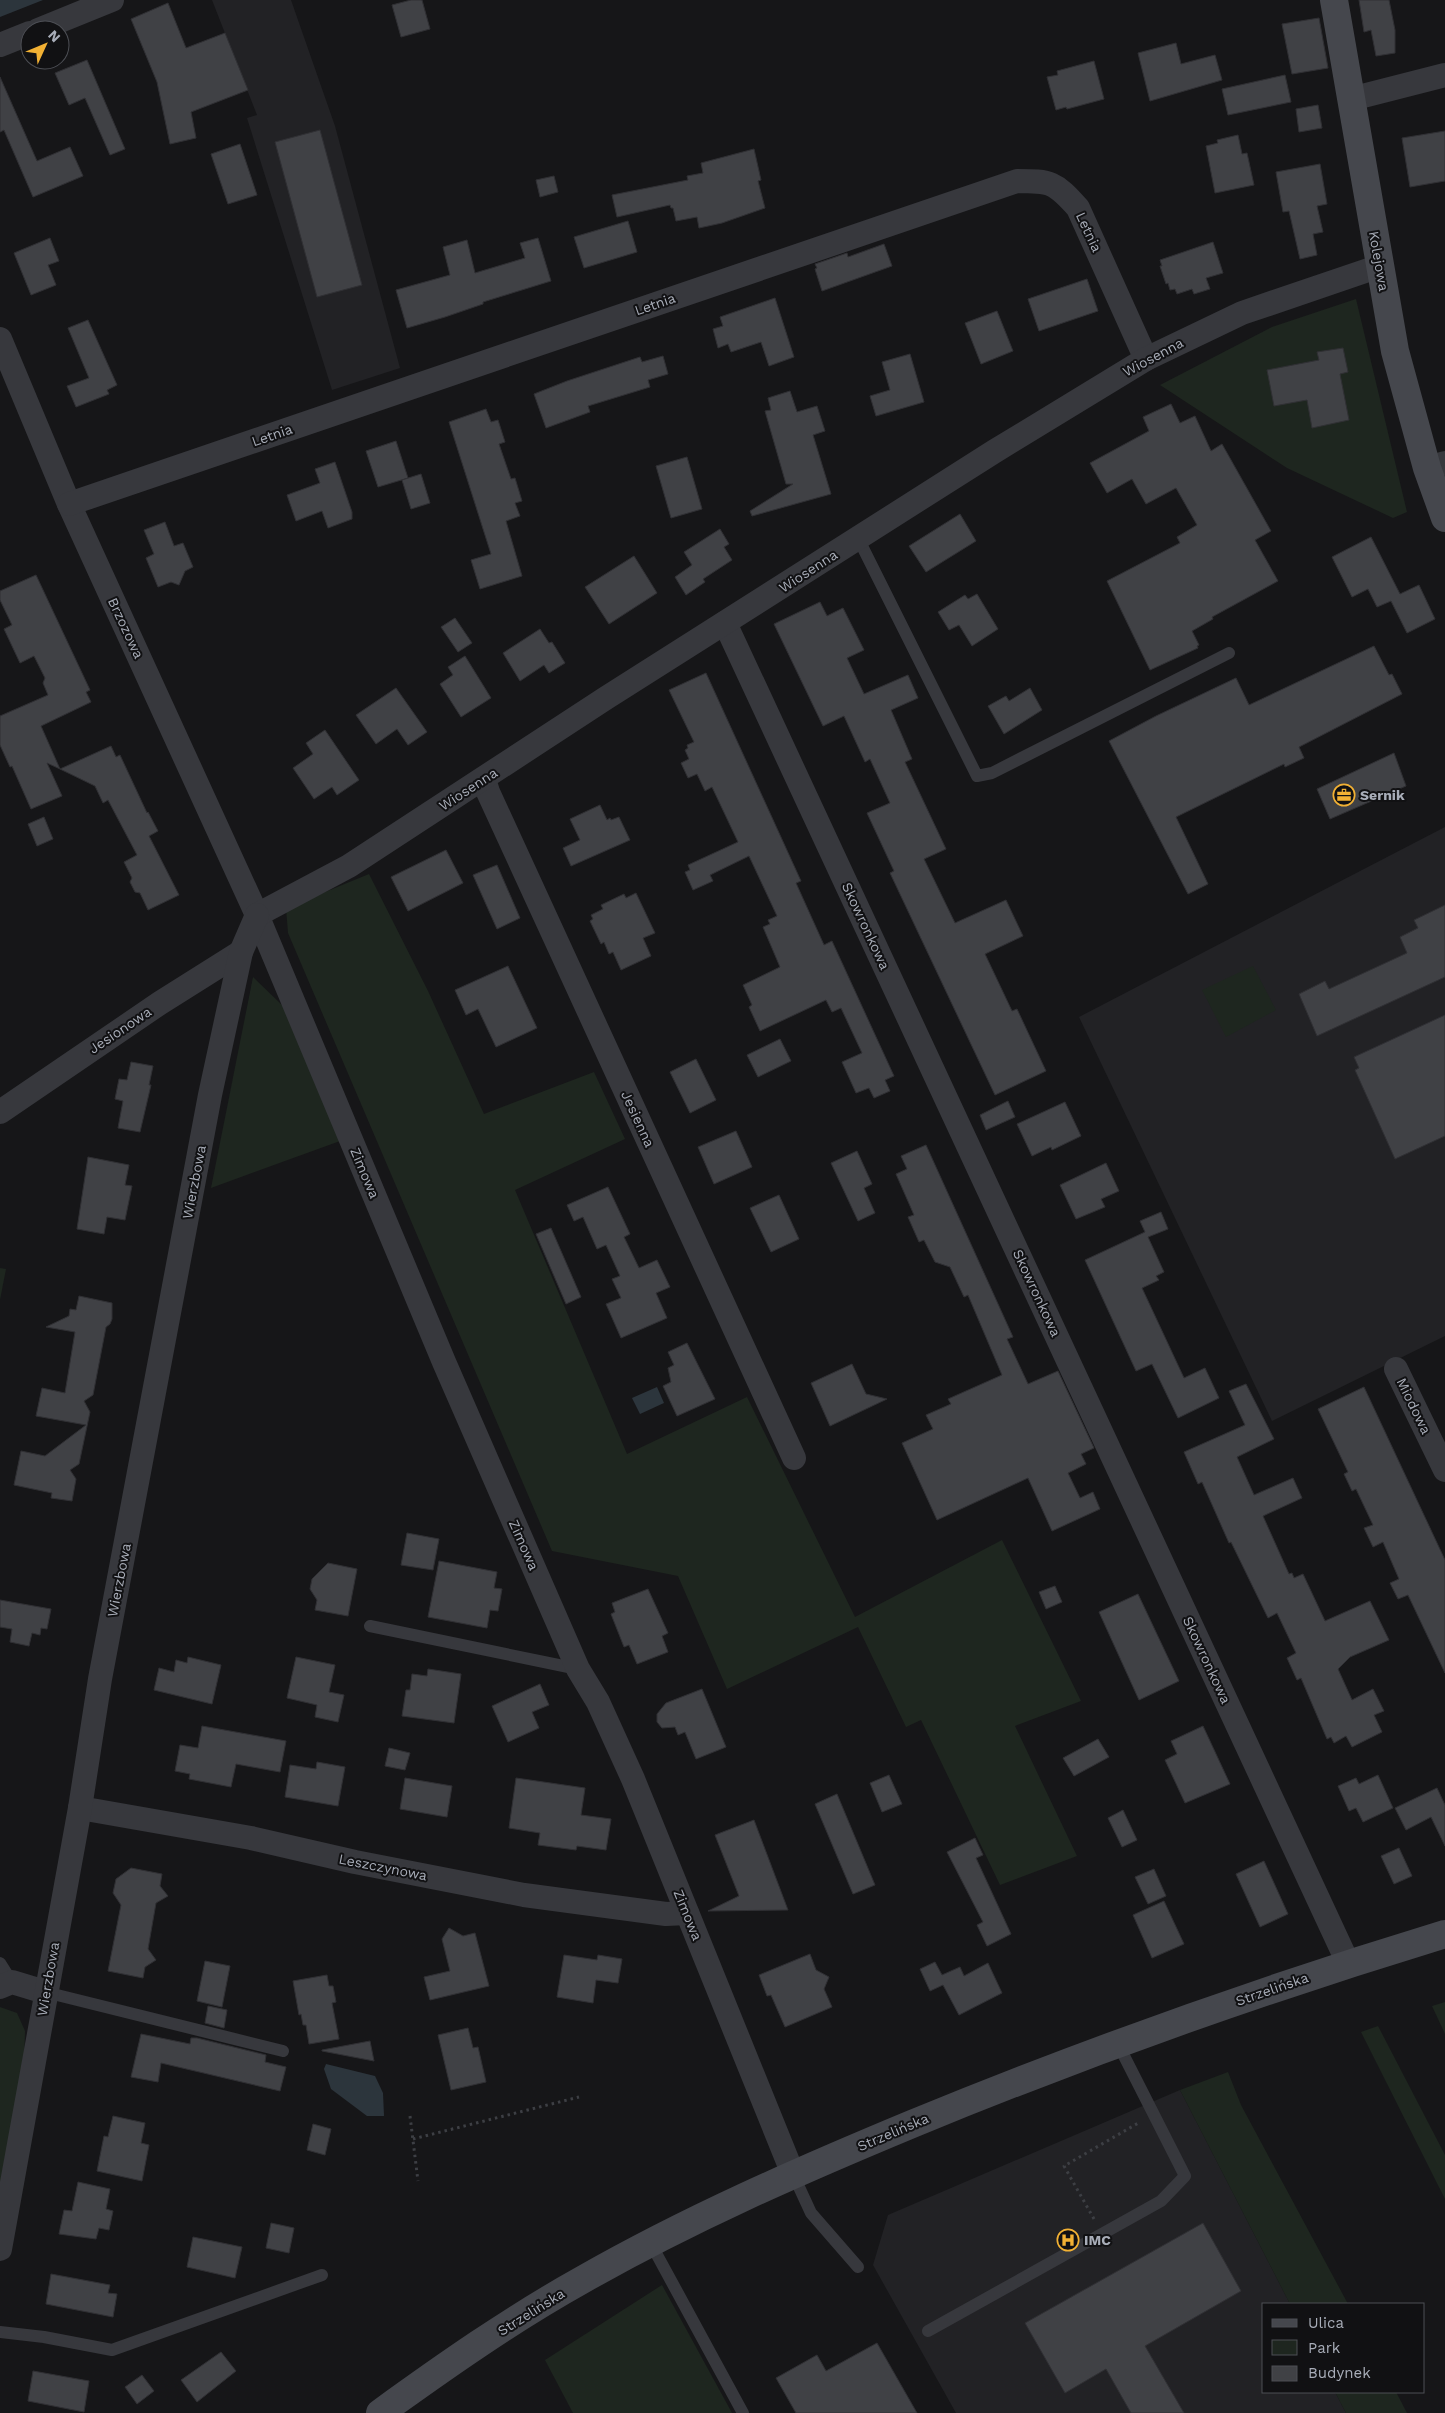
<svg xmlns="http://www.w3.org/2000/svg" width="1445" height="2413" font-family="'Work Sans',sans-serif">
<rect width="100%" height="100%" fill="#161618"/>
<!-- built -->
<g fill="#222225">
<path d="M212 0H291L335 126 400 368 332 390 247 118 257 115Z"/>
<path d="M1445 827V1336L1272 1421 1079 1017Z"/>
<path d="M1180 2090 1290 2304H1264V2392H1335L1346 2413H956L873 2265 888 2215Z"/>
</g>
<!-- green -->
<g fill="#1e261f">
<path d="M1356 299 1407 512 1393 518 1287 468 1160 385 1272 327Z"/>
<path d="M369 874 428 991 484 1114 594 1072 625 1139 515 1190 627 1454 747 1397 855 1617 1002 1540 1081 1701 1015 1726 1077 1856 1000 1885 921 1720 906 1727 858 1627 727 1689 678 1576 552 1551 288 933 286 908Z"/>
<path d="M1253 966 1276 1010 1226 1037 1202 990Z"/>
<path d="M253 977 283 1006 340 1141 211 1188Z"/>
<path d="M0 1268 6 1269 0 1300Z"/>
<path d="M1445 2002V2034L1432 2006Z"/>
<path d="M0 2007 17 2013 25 2031 24 2066 0 2185Z"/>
<path d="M1378 2026 1445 2155V2199L1361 2032Z"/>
<path d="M1228 2072 1241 2105 1348 2304H1290L1180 2090Z"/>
<path d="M662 2285 732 2413H573L545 2360Z"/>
<path d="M1335 2392H1396L1407 2413H1346Z"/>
</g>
<!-- water -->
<g fill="#2c353c">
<path d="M0 0H43L0 17Z"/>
<path d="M657 1387 664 1403 640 1414 632 1398Z"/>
<path d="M326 2064 375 2076 383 2093 384 2116H367L331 2089 324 2069Z"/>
</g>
<!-- building -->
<g fill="#404145" stroke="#303034">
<path d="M411 0H422L430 29 401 37 392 5Z"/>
<path d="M1359 0H1389L1395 30V53L1376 56 1371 30 1364 32Z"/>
<path d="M168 3 186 48 225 33 248 90 191 112 196 138 170 144 157 82 131 19Z"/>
<path d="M1319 18 1328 68 1292 74 1282 24Z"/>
<path d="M1176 43 1181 64 1215 55 1222 80 1150 101 1138 53Z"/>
<path d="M87 60 125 149 110 155 85 98 69 105 55 73Z"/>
<path d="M1094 61 1104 99 1067 109 1066 107 1056 110 1047 77 1058 75 1057 71Z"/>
<path d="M1285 75 1291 102 1228 115 1222 89Z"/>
<path d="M0 77 37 161 70 147 83 176 33 197 4 130 0 132Z"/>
<path d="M1318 105 1322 128 1299 132 1296 109Z"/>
<path d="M320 130 362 285 317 297 275 142Z"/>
<path d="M1445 131V181L1410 187 1402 138Z"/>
<path d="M1238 135 1242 154 1247 153 1254 185 1215 193 1206 146 1218 143 1217 140Z"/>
<path d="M240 144 257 195 228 204 211 154Z"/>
<path d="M754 149 761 180 758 181 765 208 722 223 699 228 697 217 676 221 673 208H671L670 205 617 217 612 195 688 180 687 176 703 173 701 163Z"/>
<path d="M1320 164 1327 204 1317 206 1323 232 1313 234 1317 255 1300 259 1289 211 1283 212 1276 172Z"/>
<path d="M554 176 558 192 540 197 536 180Z"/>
<path d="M628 221 637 252 584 268 574 237Z"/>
<path d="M50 238 59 261 48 265 56 285 31 295 14 253Z"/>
<path d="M538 238 551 281 483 302V304L445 317 407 328 396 290 450 275 443 247 467 240 475 273 525 258 520 243Z"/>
<path d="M1213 242 1223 273 1206 278 1210 289 1194 294 1192 289 1177 294 1175 289 1170 290 1168 283 1166 284 1160 266H1162L1160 260Z"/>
<path d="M884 244 892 266 822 291 815 269 817 268 815 264 847 253 848 257Z"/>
<path d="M1087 279 1098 311 1039 331 1028 299Z"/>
<path d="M775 298 794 357 769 366 761 342 731 352 728 344 718 348 713 329 723 326 720 317Z"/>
<path d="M997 311 1013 351 981 364 965 323Z"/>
<path d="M88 320 117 385 107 390 109 394 76 407 67 386 89 378 68 328Z"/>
<path d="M1343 348 1348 372 1340 374 1349 420 1312 428 1307 400 1274 406 1267 370 1319 360 1317 352Z"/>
<path d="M910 354 924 402 876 416 870 396 890 390 882 362Z"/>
<path d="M663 356 668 374 648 380 650 387 588 406 590 412 546 428 534 394 567 381 640 357 642 362Z"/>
<path d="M790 391 797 412 817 406 825 431 813 435 831 494 752 516 750 511 793 484H786L765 411 771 410 768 398Z"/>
<path d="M1171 404 1180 423 1195 416 1211 451 1222 444 1271 531 1255 540 1278 581 1212 617 1213 619 1192 631 1199 645 1197 646 1198 648 1150 670 1107 581 1180 543 1177 537 1197 525 1176 488 1146 504 1132 479 1107 493 1090 463 1149 431 1143 417Z"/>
<path d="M486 409 491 422 498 420 505 442 499 444 511 479 515 478 522 501 515 503 520 516 506 521 522 576 480 589 471 560 491 554 449 422Z"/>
<path d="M396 441 408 478 378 487 366 451Z"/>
<path d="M687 457 702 509 671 518 656 466Z"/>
<path d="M335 462 352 512V519L328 528 322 511 296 521 287 495 320 483 315 469Z"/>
<path d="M421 474 430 503 411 509 402 480Z"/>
<path d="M960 514 976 541 926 572 909 546Z"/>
<path d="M165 522 174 546 183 543 193 567 185 571 179 585 171 582 158 587 146 558 154 554 144 530Z"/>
<path d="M720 529 729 544 724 547 732 560 703 579 705 582 686 595 675 577 692 565 684 552Z"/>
<path d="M1371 537 1400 594 1419 585 1435 619 1407 633 1391 601 1377 607 1368 589 1352 597 1332 557Z"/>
<path d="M634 556 657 593 609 624 585 587Z"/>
<path d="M36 575 90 690 86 692 91 702 41 726 60 769 47 763 62 796 31 809 12 766 10 767 0 745V716L48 695 43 683 45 678 34 656 20 663 4 629 12 625 0 600V591Z"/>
<path d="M977 594 998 629 972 646 959 625 949 630 938 612 965 595 968 599Z"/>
<path d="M820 602 827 616 843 608 864 650 847 658 864 694 908 675 918 698 891 710 912 759 905 762 946 849 924 859 955 923 1006 900 1023 936 985 954 1012 1011 1017 1009 1046 1071 995 1095 890 873 894 871 867 813 890 803 870 759 865 762 844 716 823 726 774 624Z"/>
<path d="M455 618 472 643 458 652 441 627Z"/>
<path d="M540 629 549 643 552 642 565 663 549 673 544 665 520 681 503 653Z"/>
<path d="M1374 646 1389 675 1392 674 1402 694 1299 747 1304 758 1285 767 1284 764 1176 817 1208 884 1188 894 1109 741 1156 716 1236 678 1249 705Z"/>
<path d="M465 656 491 698 461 717 440 684 453 675 448 667Z"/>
<path d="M706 673 801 881 796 883 824 945 832 941 894 1076 885 1080 890 1091 874 1098 869 1088 856 1093 842 1062 862 1053 841 1008 832 1012 826 1000 760 1031 749 1007 752 1005 743 985 780 967 763 927 770 924 768 920 777 916 749 856 710 875 713 881 693 890 685 872 690 870 688 865 738 842 712 787 705 791 697 774 688 778 681 763 689 759 685 750 688 748 687 745 694 742 669 690Z"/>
<path d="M396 688 427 732 408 745 397 729 376 744 356 715Z"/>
<path d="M1030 688 1042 710 1004 734 988 706 1006 696 1009 701Z"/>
<path d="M325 730 359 780 337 795 332 787 314 799 293 768 313 754 306 743Z"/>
<path d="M111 746 116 757 120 755 147 813 148 812 158 831 149 836 179 895 148 910 140 893 135 892 130 882 132 878 124 862 137 855 108 800 103 803 95 786 60 769Z"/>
<path d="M1394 753 1406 786 1330 819 1317 789Z"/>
<path d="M600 805 607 820 610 818 611 820 619 817 630 840 571 866 563 848 580 840 570 819Z"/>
<path d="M44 817 53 839 37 846 28 824Z"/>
<path d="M446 850 463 883 408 911 391 877Z"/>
<path d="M497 865 520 918 497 929 473 875Z"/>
<path d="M636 893 655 933 643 938 651 956 621 970 613 952 609 954 604 942 601 944 590 921 593 919 591 915 603 909 601 905 624 894 626 898Z"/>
<path d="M1445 905V977L1317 1036 1299 994 1325 981 1329 989 1407 953 1400 937 1418 928 1414 920Z"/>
<path d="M508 966 537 1028 496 1047 478 1009 466 1015 455 990Z"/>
<path d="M1445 1015V1136L1395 1159 1355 1070 1359 1068 1354 1057Z"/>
<path d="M780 1039 791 1061 758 1077 747 1055Z"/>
<path d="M696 1059 716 1100 690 1113 670 1072Z"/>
<path d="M131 1062 153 1066 149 1085H151L140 1132 118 1128 123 1101 115 1099 119 1079 127 1080Z"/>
<path d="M1008 1101 1015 1117 986 1130 980 1115Z"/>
<path d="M1065 1102 1081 1136 1052 1150 1051 1147 1032 1156 1017 1124Z"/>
<path d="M736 1131 752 1167 714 1184 698 1147Z"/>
<path d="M926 1145 1013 1337 1007 1339 1028 1384 1058 1371 1094 1448 1081 1454 1086 1464 1068 1473 1080 1498 1093 1492 1100 1509 1052 1531 1028 1478 937 1520 902 1443 933 1429 926 1415 951 1404 948 1399 1002 1375 968 1295 964 1297 950 1267 935 1262 924 1240 919 1242 908 1217 914 1215 896 1174 907 1169 901 1156Z"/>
<path d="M857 1151 872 1184 864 1188 875 1213 858 1221 831 1163Z"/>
<path d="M88 1157 129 1165 125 1185 132 1186 125 1220 107 1217 104 1234 77 1229Z"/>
<path d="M1106 1163 1119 1191 1101 1199 1105 1207 1076 1219 1060 1185Z"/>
<path d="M608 1187 630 1234 624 1237 639 1268 657 1260 670 1287 656 1293 667 1318 621 1338 606 1304 621 1298 612 1279 620 1276 606 1245 597 1249 583 1217 574 1221 567 1205Z"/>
<path d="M779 1195 799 1239 771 1252 750 1208Z"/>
<path d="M1161 1212 1168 1229 1148 1237 1164 1272 1156 1276 1159 1280 1142 1288 1184 1378 1205 1368 1219 1398 1178 1418 1152 1364 1136 1371 1085 1260 1145 1232 1140 1221Z"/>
<path d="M551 1228 581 1297 566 1304 536 1234Z"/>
<path d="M79 1296 112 1303V1319L110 1324 106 1327 93 1395 84 1401 90 1412 79 1464 70 1470 76 1479 72 1501 51 1498 52 1493 14 1485 21 1451 45 1456 86 1425 36 1416 42 1388 65 1393 75 1332 46 1327 69 1316 70 1309 76 1310Z"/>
<path d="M687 1343 715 1399 677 1416 663 1386 671 1382 668 1368 674 1365 668 1352Z"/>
<path d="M852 1364 866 1394 887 1399 830 1426 811 1383Z"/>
<path d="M1246 1384 1274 1439 1237 1457 1254 1495 1293 1478 1302 1498 1263 1516 1289 1574 1292 1573 1294 1578 1303 1574 1325 1621 1370 1601 1389 1640 1350 1657 1338 1669 1352 1700 1373 1689 1384 1711 1374 1715 1382 1732 1352 1747 1346 1736 1334 1743 1331 1737 1327 1739 1301 1678 1297 1680 1287 1658 1296 1653 1277 1613 1268 1618 1231 1542 1229 1543 1202 1482 1198 1484 1184 1452 1245 1425 1229 1391Z"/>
<path d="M1364 1387 1445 1560V1673L1408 1595 1398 1599 1390 1583 1399 1579 1383 1542 1373 1547 1364 1528 1373 1525 1356 1489 1352 1491 1344 1474 1348 1472 1318 1409Z"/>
<path d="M407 1533 439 1539 433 1570 401 1565Z"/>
<path d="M439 1561 497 1572 494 1588 502 1589 498 1611 490 1610 487 1628 428 1617Z"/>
<path d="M328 1563 357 1569 348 1616 315 1610 317 1600 310 1589 312 1579Z"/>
<path d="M1055 1586 1062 1602 1046 1609 1039 1592Z"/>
<path d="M648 1589 668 1633 662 1636 668 1652 637 1664 629 1645 624 1647 611 1614 615 1612 612 1603Z"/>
<path d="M1138 1594 1179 1681 1139 1700 1099 1612Z"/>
<path d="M0 1600 51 1609 47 1629 41 1628 40 1635 32 1633 29 1646 10 1642 12 1629 0 1627Z"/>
<path d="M188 1657 221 1665 212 1704 154 1690 159 1668 174 1672 176 1660 187 1663Z"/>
<path d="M296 1657 335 1665 329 1692 344 1695 338 1722 315 1717 317 1705 287 1698Z"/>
<path d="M428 1669 461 1674 454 1723 402 1716 406 1690H410L412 1674 427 1676Z"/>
<path d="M540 1684 549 1705 532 1712 539 1728 508 1742 492 1706Z"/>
<path d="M702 1689 726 1747 696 1759 685 1732 678 1735 675 1727 662 1728 657 1722V1714L666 1703Z"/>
<path d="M202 1726 286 1741 280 1772 236 1764 231 1787 189 1779 190 1774 175 1771 180 1745 198 1748Z"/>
<path d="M1203 1726 1230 1784 1185 1803 1165 1760 1177 1754 1171 1741Z"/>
<path d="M1098 1739 1109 1757 1074 1776 1063 1758Z"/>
<path d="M389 1748 410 1753 405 1770 385 1766Z"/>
<path d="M317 1762 345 1767 338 1806 285 1797 290 1765 316 1769Z"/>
<path d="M889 1775 902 1804 882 1812 870 1783Z"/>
<path d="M1378 1775 1393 1808 1363 1822 1356 1808 1349 1811 1338 1786 1356 1778 1359 1784Z"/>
<path d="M405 1778 452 1786 447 1817 400 1809Z"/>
<path d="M516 1778 585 1788 581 1815 611 1819 606 1850 577 1846 576 1850 538 1845 540 1833 509 1828Z"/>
<path d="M1437 1788 1445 1805V1846L1431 1817 1406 1830 1395 1808Z"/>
<path d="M837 1794 875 1885 853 1894 815 1804Z"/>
<path d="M1123 1810 1137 1840 1122 1847 1108 1818Z"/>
<path d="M754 1820 788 1910 708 1911 739 1896 715 1835Z"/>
<path d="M975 1838 983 1855 976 1858 1011 1934 987 1946 977 1925 983 1922 947 1852Z"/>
<path d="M1399 1848 1412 1876 1394 1884 1381 1856Z"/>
<path d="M1264 1861 1288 1914 1260 1927 1236 1874Z"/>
<path d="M131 1868 162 1874 160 1886 168 1896 156 1903 148 1949 156 1960 145 1967 143 1978 108 1971 121 1905 113 1893 116 1879Z"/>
<path d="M1154 1869 1166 1896 1148 1904 1135 1877Z"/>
<path d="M1164 1901 1184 1944 1152 1958 1133 1915Z"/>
<path d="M449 1928 463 1936 475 1933 489 1986 430 2000 424 1977 450 1971 442 1939Z"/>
<path d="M810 1954 816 1970 829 1977 824 1989 832 2007 785 2027 771 1995 767 1996 759 1975Z"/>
<path d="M564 1955 597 1960 598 1955 622 1959 618 1983 596 1980 593 2003 557 1997Z"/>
<path d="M205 1961 230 1966 222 2007 197 2001Z"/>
<path d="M935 1962 942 1975 960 1967 964 1976 988 1963 1002 1993 959 2015 943 1985 930 1991 920 1969Z"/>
<path d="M327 1975 329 1986H333L336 2002 332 2003 339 2039 309 2044 306 2025H303L301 2014 299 2015 293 1981Z"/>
<path d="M208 2006 227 2010 224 2028 205 2023Z"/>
<path d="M468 2028 473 2048 478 2047 486 2082 451 2090 438 2035Z"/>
<path d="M141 2034 190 2044 191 2038H197L266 2055 265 2062 286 2067 280 2091 161 2063 158 2082 131 2077Z"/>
<path d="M370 2041 374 2061 322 2051V2050Z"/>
<path d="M113 2116 145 2123 141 2143 149 2145 142 2181 97 2171 104 2136 108 2137Z"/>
<path d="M313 2124 331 2129 325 2155 307 2150Z"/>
<path d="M78 2182 110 2189 106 2209 113 2211 109 2230 99 2228 96 2239 59 2234 64 2210 72 2211Z"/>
<path d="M271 2223 294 2228 289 2253 266 2248Z"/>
<path d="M1203 2223 1241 2291 1145 2346 1184 2413H1131L1106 2369 1065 2393 1025 2323Z"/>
<path d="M193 2237 242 2247 235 2278 187 2267Z"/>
<path d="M51 2274 110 2285 108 2293 117 2294 113 2317 46 2304Z"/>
<path d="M877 2343 917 2413H796L776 2378 817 2355 826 2371Z"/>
<path d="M221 2352 236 2371 197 2402 181 2380Z"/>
<path d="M33 2371 89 2381 84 2412 28 2401Z"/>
<path d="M142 2375 154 2391 137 2404 125 2387Z"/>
</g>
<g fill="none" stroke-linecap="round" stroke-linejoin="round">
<!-- path -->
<g stroke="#3d3f44" stroke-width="3" stroke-dasharray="2.5 4" stroke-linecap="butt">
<path d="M410 2116 418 2181"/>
<path d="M413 2139 579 2097"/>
<path d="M1094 2219 1064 2166 1140 2122"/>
</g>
<!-- lane -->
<g stroke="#37383d" stroke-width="12">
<path d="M858 538 977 776 992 773 1229 653"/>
<path d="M370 1626 578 1669"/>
<path d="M0 1963 12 1982"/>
<path d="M45 1992 283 2051"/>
<path d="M793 2174 811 2213 858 2267"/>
<path d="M650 2242 743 2413"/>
<path d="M928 2331 1161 2201 1185 2176 1118 2044"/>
<path d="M0 2332 44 2337 112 2350 322 2275"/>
</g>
<!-- street -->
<g stroke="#37383d" stroke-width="24">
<path d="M38 30 112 0"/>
<path d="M0 45 30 33"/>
<path d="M1351 99 1445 75"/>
<path d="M0 339 69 504 257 915 444 1362 578 1669 598 1702 633 1779 793 2174"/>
<path d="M1427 468 1445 463"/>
<path d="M69 504 1017 181C1051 181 1055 182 1078 208L1146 359"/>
<path d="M725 623 1348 1963"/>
<path d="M484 779 488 792 794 1458"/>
<path d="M257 915 349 866 606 698 995 451 1146 359 1242 313 1380 266"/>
<path d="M0 1112 160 1003 241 952"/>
<path d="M1396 1369 1445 1470"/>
<path d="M80 1808 251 1838 355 1862 524 1895 666 1914 687 1913"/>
<path d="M0 1987 12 1982 45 1992"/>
<path d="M0 2249 80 1808 100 1679 210 1095 241 952 257 915"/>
</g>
<!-- secondary -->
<g stroke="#45474d" stroke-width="28">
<path d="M1334 0 1395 351 1427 468 1445 518"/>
<path d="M380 2413C445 2366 512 2319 582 2280 689 2219 799 2171 912 2124 1087 2052 1264 1989 1445 1934"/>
</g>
</g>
<!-- icons -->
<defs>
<g id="office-ring" transform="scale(1.125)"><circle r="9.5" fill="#111113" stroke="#f2b134" stroke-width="1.5"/><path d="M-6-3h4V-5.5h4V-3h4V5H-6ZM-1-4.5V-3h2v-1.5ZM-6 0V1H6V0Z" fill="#f2b134"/></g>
<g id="hospital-ring" transform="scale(1.125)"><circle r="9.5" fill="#111113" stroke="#f2b134" stroke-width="1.5"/><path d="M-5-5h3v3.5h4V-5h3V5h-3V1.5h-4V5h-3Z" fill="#f2b134"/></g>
</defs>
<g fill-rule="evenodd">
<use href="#office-ring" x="1344" y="795"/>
<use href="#hospital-ring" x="1068" y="2240"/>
</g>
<g text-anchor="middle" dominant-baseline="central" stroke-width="4" stroke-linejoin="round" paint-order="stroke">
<!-- street labels -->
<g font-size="14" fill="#a8adb8" stroke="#111113">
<text transform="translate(1089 232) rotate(65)">Letnia</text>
<text transform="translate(1379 261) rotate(80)">Kolejowa</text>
<text transform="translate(655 304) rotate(-19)">Letnia</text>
<text transform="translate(1153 357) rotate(-28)">Wiosenna</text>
<text transform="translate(272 435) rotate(-19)">Letnia</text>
<text transform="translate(808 571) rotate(-33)">Wiosenna</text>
<text transform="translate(126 628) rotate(65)">Brzozowa</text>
<text transform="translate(468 789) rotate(-33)">Wiosenna</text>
<text transform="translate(866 926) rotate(65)">Skowronkowa</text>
<text transform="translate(120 1030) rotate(-34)">Jesionowa</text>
<text transform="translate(638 1119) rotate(65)">Jesienna</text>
<text transform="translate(365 1173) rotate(67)">Zimowa</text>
<text transform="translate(194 1182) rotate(-79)">Wierzbowa</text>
<text transform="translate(1037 1293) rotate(65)">Skowronkowa</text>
<text transform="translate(1414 1406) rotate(64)">Miodowa</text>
<text transform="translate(524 1545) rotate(66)">Zimowa</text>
<text transform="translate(119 1580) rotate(-79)">Wierzbowa</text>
<text transform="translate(1207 1660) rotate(65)">Skowronkowa</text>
<text transform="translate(383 1867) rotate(11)">Leszczynowa</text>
<text transform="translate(688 1915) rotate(68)">Zimowa</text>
<text transform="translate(48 1979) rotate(-80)">Wierzbowa</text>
<text transform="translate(1272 1989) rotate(-19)">Strzelińska</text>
<text transform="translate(893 2132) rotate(-23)">Strzelińska</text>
<text transform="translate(531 2312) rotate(-32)">Strzelińska</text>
</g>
<!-- poi labels -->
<g font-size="14" font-weight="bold" fill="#a8adb8" stroke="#111113" text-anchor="start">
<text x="1360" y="795">Sernik</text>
<text x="1084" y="2240">IMC</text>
</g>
</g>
<!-- legend -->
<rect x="1262" y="2303" width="162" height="90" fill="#111113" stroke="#4d4f55"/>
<rect x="1272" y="2319" width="25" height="8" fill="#45474d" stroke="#4d4f55"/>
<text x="1308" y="2328" font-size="15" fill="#a8adb8">Ulica</text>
<rect x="1272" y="2340" width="25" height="15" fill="#1e261f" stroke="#4d4f55"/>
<text x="1308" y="2353" font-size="15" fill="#a8adb8">Park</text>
<rect x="1272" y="2366" width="25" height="15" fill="#404145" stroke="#4d4f55"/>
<text x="1308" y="2378" font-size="15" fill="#a8adb8">Budynek</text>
<!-- north arrow -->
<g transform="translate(45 45) rotate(46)"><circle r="24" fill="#111113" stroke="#4d4f55"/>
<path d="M0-4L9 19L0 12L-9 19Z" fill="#f2b134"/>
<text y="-8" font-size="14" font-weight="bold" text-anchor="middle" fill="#a8adb8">N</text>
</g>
</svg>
